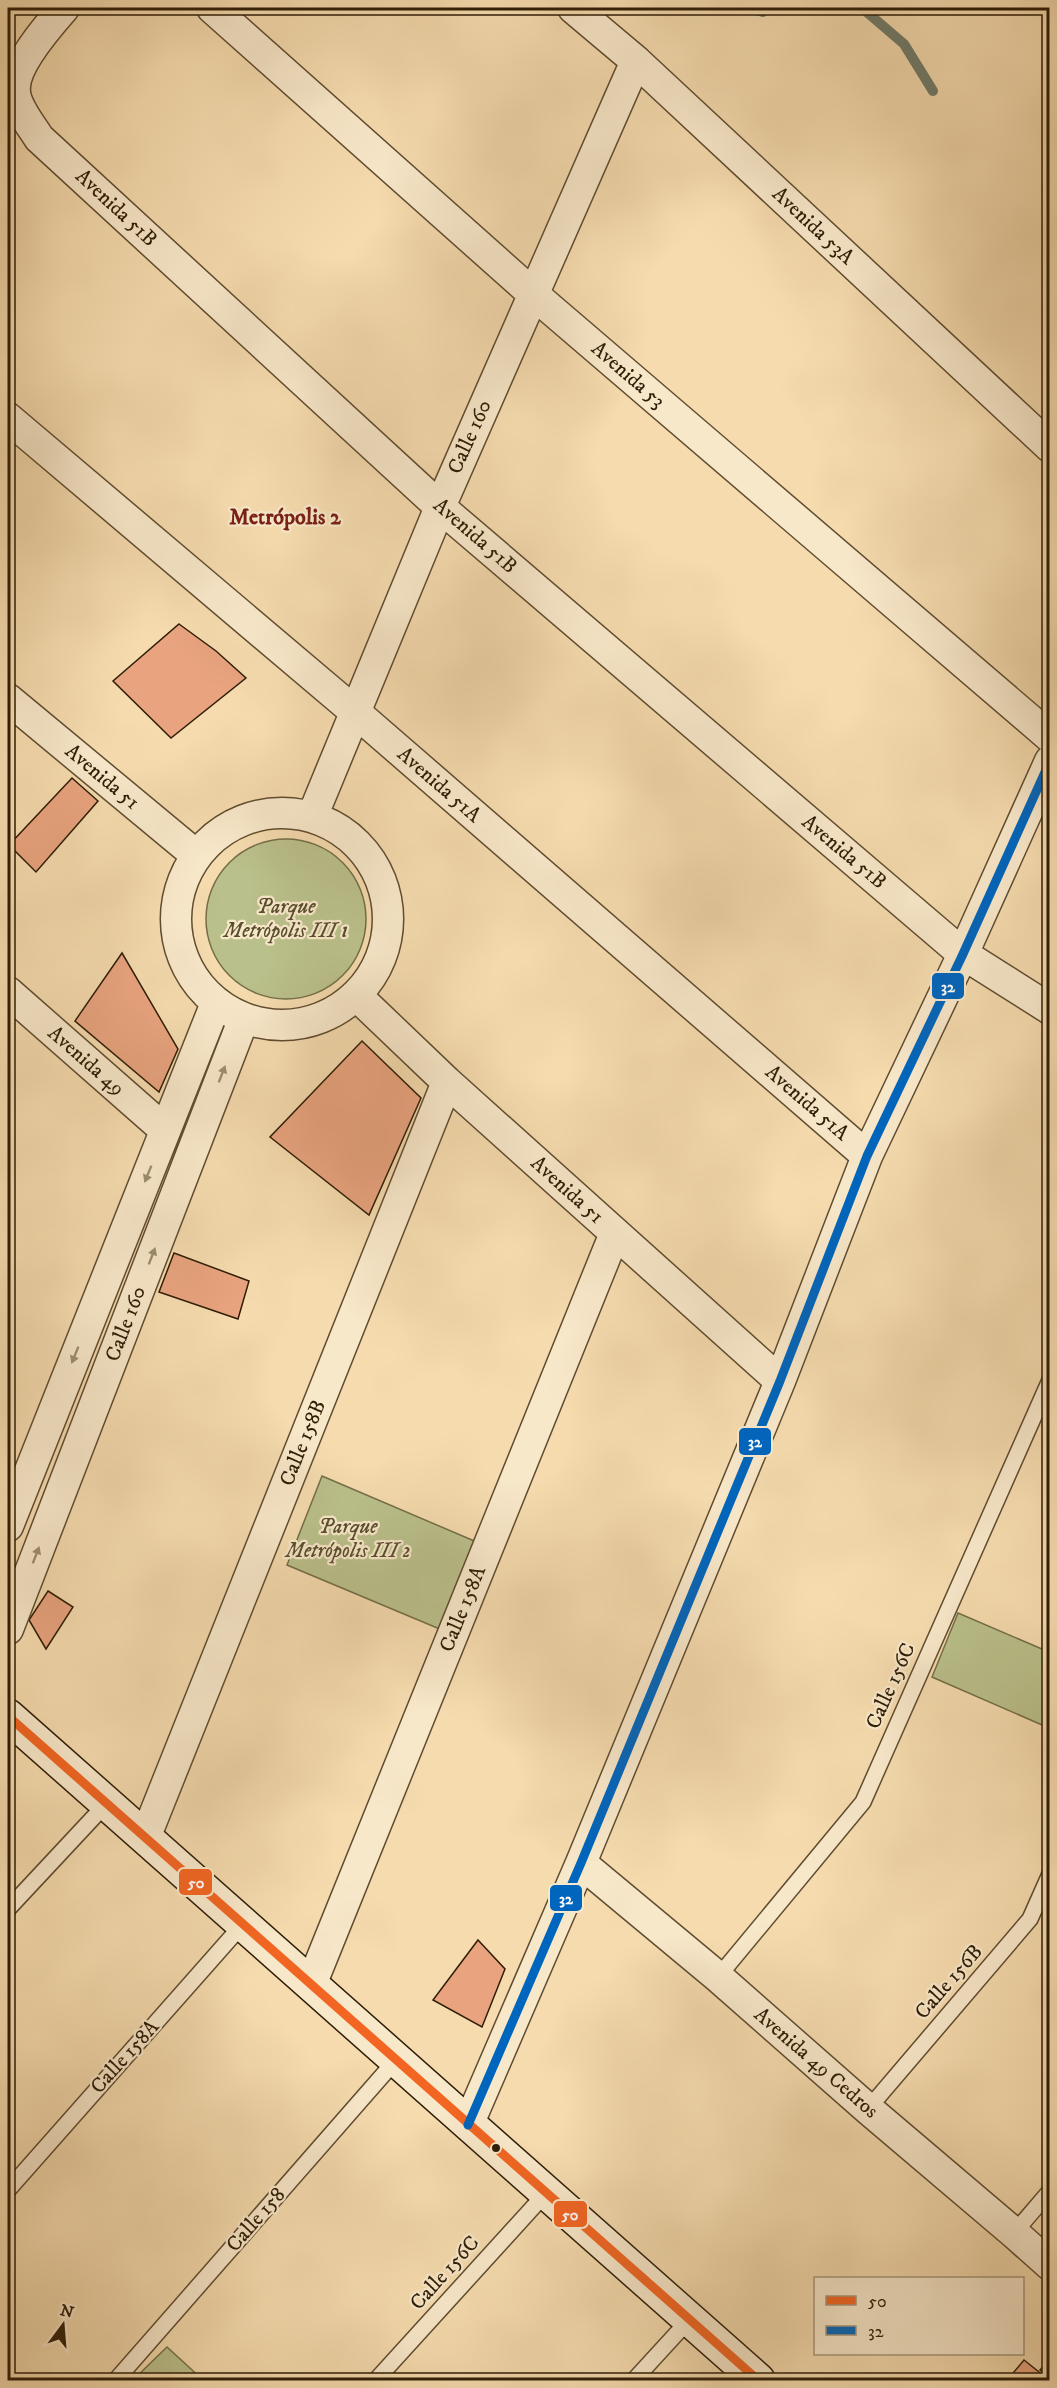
<svg xmlns="http://www.w3.org/2000/svg" width="1057" height="2388" font-family="'IM FELL DW Pica',serif">
<style>
.green{fill:#bac08b;stroke:#746e48;stroke-width:1.5}
.lines{fill:none;stroke-linecap:round;stroke-linejoin:round}
.stream{stroke:#717c6b;stroke-width:10}
.building{fill:#e9a47f;stroke:#2e1d06;stroke-width:1.5}
.lane-casing{stroke:#604c30;stroke-width:18}
.street-casing{stroke:#604c30;stroke-width:33}
.secondary-casing{stroke:#2e1d06;stroke-width:36}
.lane{stroke:#f8e8ca;stroke-width:15}
.street{stroke:#f8e8ca;stroke-width:30}
.secondary{stroke:#f8e8ca;stroke-width:33}
.bus-1-casing{stroke:#f8e8ca;stroke-width:14}
.bus-2-casing{stroke:#f8e8ca;stroke-width:14}
.bus-1{stroke:#f26522;stroke-width:9}
.bus-2{stroke:#0065bd;stroke-width:9}
.oneway{fill:#9d8d72}
.bus-dot{fill:#2e1d06;stroke:#f8e8ca;stroke-width:2}
.labels{text-anchor:middle;dominant-baseline:central;stroke-width:4.5;stroke-linejoin:round;paint-order:stroke}
.street-label{font-size:21px;fill:#2e1d06;stroke:#f8e8ca}
.park-label{font-size:21px;font-style:italic;fill:#584e2e;stroke:#f8e8ca}
.neighbourhood-label{font-size:22px;font-weight:bold;fill:#7a1f14;stroke:#f8e8ca}
.line-badge{stroke:#f8e8ca;stroke-width:2}
.badge-label{font-size:16px;text-anchor:middle;font-weight:bold;fill:#fff}
</style>
<rect width="100%" height="100%" fill="#f5dbae"/>
<filter id="stains"><feTurbulence type="fractalNoise" baseFrequency=".00333" numOctaves="4"/><feColorMatrix values="0 0 0 0 .2 0 0 0 0 .09 0 0 0 0 .02 0 0 0 .5 -.17"/></filter>
<radialGradient id="worn" r=".72"><stop offset=".6" stop-color="#630" stop-opacity="0"/><stop offset="1" stop-color="#630" stop-opacity=".3"/></radialGradient>
<path class="green" d="M206 919a80 80 0 1 1 160 0a80 80 0 1 1-160 0Z
M322 1476 479 1543 442 1630 287 1565Z
M958 1613 1049 1652V1728L932 1677Z
M167 2347 203 2380H133Z"/>
<g class="lines">
<path class="stream" d="M748 8 763 12 770 8
M862 8 904 44 933 91"/>
</g>
<path class="building" d="M179 624 216 651 246 678 171 738 113 681Z
M72 778 98 801 36 872 9 845Z
M122 953 178 1049 159 1092 75 1021Z
M362 1041 421 1098 369 1215 270 1137Z
M174 1253 249 1281 238 1319 159 1292Z
M48 1591 73 1607 46 1649 29 1620Z
M478 1940 505 1969 482 2027 433 2000Z
M1050 2359V2379L1040 2370Z
M1024 2360 1049 2380H1012L1009 2378Z"/>
<g class="lines">
<g class="lane-casing">
<path id="lane" d="M8 1909 106 1804
M718 1977 863 1802 1050 1380
M868 2109 1030 1919 1050 1874
M8 2190 243 1924
M1014 2233 1050 2191
M116 2380 396 2060
M376 2380 546 2193
M634 2380 689 2320"/>
</g>
<g class="street-casing">
<path id="street" d="M64 8C49 25 12 67 15 92 16 107 31 125 39 138L440 507 963 954 1050 1009
M212 8 532 293 1050 737
M573 8 636 61 1050 447
M8 418 354 711 867 1156
M8 699 196 855
M176 919a106 106 0 1 1 212 0a106 106 0 1 1-212 0Z
M312 817 440 507 636 61
M8 992 165 1130
M357 996 447 1082 780 1381
M8 1526 216 1003
M8 1629 244 1018
M145 1838 447 1082
M581 1863 718 1977 868 2109 1014 2233 1050 2265
M311 1985 615 1233
M468 2125 581 1863 780 1381 867 1156 963 954 1050 761"/>
</g>
<g class="secondary-casing">
<path id="secondary" d="M8 1716 758 2380"/>
</g>
<use href="#lane" class="lane"/>
<use href="#street" class="street"/>
<use href="#secondary" class="secondary"/>
<g class="bus-1-casing">
<path id="bus-1" d="M8 1716 758 2380"/>
</g>
<g class="bus-2-casing">
<path id="bus-2" d="M468 2125 581 1863 780 1381 867 1156 963 954 1050 761"/>
</g>
<use href="#bus-1" class="bus-1"/>
<use href="#bus-2" class="bus-2"/>
</g>
<defs><path id="oneway-solid" d="M-6-.8H1V-3.2L6.5 0L1 3.2V.8H-6Z" transform="scale(1.5)"/></defs>
<g class="oneway">
<use href="#oneway-solid" transform="translate(222 1074) rotate(-69)"/>
<use href="#oneway-solid" transform="translate(148 1174) rotate(112)"/>
<use href="#oneway-solid" transform="translate(152 1256) rotate(-69)"/>
<use href="#oneway-solid" transform="translate(75 1355) rotate(112)"/>
<use href="#oneway-solid" transform="translate(36 1555) rotate(-69)"/>
</g>
<circle class="bus-dot" cx="496" cy="2148" r="5"/>
<g class="labels">
<g class="street-label">
<text transform="translate(116 208) rotate(43)">Avenida 51B</text>
<text transform="translate(813 226) rotate(43)">Avenida 53A</text>
<text transform="translate(628 375) rotate(41)">Avenida 53</text>
<text transform="translate(470 437) rotate(-66)">Calle 160</text>
<text transform="translate(475 536) rotate(41)">Avenida 51B</text>
<text transform="translate(102 777) rotate(40)">Avenida 51</text>
<text transform="translate(439 785) rotate(41)">Avenida 51A</text>
<text transform="translate(844 852) rotate(40)">Avenida 51B</text>
<text transform="translate(86 1061) rotate(41)">Avenida 49</text>
<text transform="translate(807 1103) rotate(41)">Avenida 51A</text>
<text transform="translate(567 1190) rotate(42)">Avenida 51</text>
<text transform="translate(126 1324) rotate(-69)">Calle 160</text>
<text transform="translate(303 1443) rotate(-68)">Calle 158B</text>
<text transform="translate(463 1609) rotate(-68)">Calle 158A</text>
<text transform="translate(891 1686) rotate(-66)">Calle 156C</text>
<text transform="translate(949 1982) rotate(-49)">Calle 156B</text>
<text transform="translate(125 2057) rotate(-48)">Calle 158A</text>
<text transform="translate(816 2063) rotate(41)">Avenida 49 Cedros</text>
<text transform="translate(256 2220) rotate(-49)">Calle 158</text>
<text transform="translate(445 2273) rotate(-48)">Calle 156C</text>
</g>
<g class="park-label">
<text x="286" y="907">Parque<tspan x="286" dy="24">Metrópolis III 1</tspan></text>
<text x="348" y="1527">Parque<tspan x="348" dy="24">Metrópolis III 2</tspan></text>
</g>
<g class="neighbourhood-label">
<text x="285" y="517">Metrópolis 2</text>
</g>
</g>
<g class="line-badge">
<rect x="931" y="972" width="34" height="28" rx="6" fill="#0065bd"/>
<rect x="738" y="1427" width="34" height="29" rx="6" fill="#0065bd"/>
<rect x="178" y="1868" width="35" height="28" rx="6" fill="#f26522"/>
<rect x="549" y="1884" width="34" height="28" rx="6" fill="#0065bd"/>
<rect x="553" y="2200" width="35" height="28" rx="6" fill="#f26522"/>
</g>
<g class="badge-label">
<text x="948" y="992">32</text>
<text x="755" y="1447">32</text>
<text x="196" y="1888">50</text>
<text x="566" y="1904">32</text>
<text x="570" y="2220">50</text>
</g>
<rect width="1057" height="2388" fill="none" stroke="#f5dbae" stroke-width="30"/>
<rect x="9" y="9" width="1039" height="2370" fill="none" stroke="#2e1d06" stroke-width="3"/>
<rect x="15" y="15" width="1027" height="2358" fill="none" stroke="#2e1d06" stroke-width="1.5"/>
<rect x="814" y="2277" width="210" height="78" fill="#f8e8ca" stroke="#a7977c" stroke-width="1.5"/>
<rect x="826" y="2296" width="30" height="9" fill="#f26522" stroke="#a7977c" stroke-width="1.5"/>
<text x="868" y="2307" font-size="18" fill="#2e1d06">50</text>
<rect x="826" y="2326" width="30" height="9" fill="#0065bd" stroke="#a7977c" stroke-width="1.5"/>
<text x="868" y="2337" font-size="18" fill="#2e1d06">32</text>
<g transform="translate(63 2325) rotate(16)" stroke="#f8e8ca" stroke-width="4.5" paint-order="stroke">
<path d="M0-4.5L10 22L0 15L-10 22Z" fill="#2e1d06"/>
<text y="-9" font-size="16" font-weight="bold" text-anchor="middle" fill="#2e1d06">N</text>
</g>
<rect width="100%" height="100%" filter="url(#stains)"/>
<rect width="100%" height="100%" fill="url(#worn)"/>
</svg>
